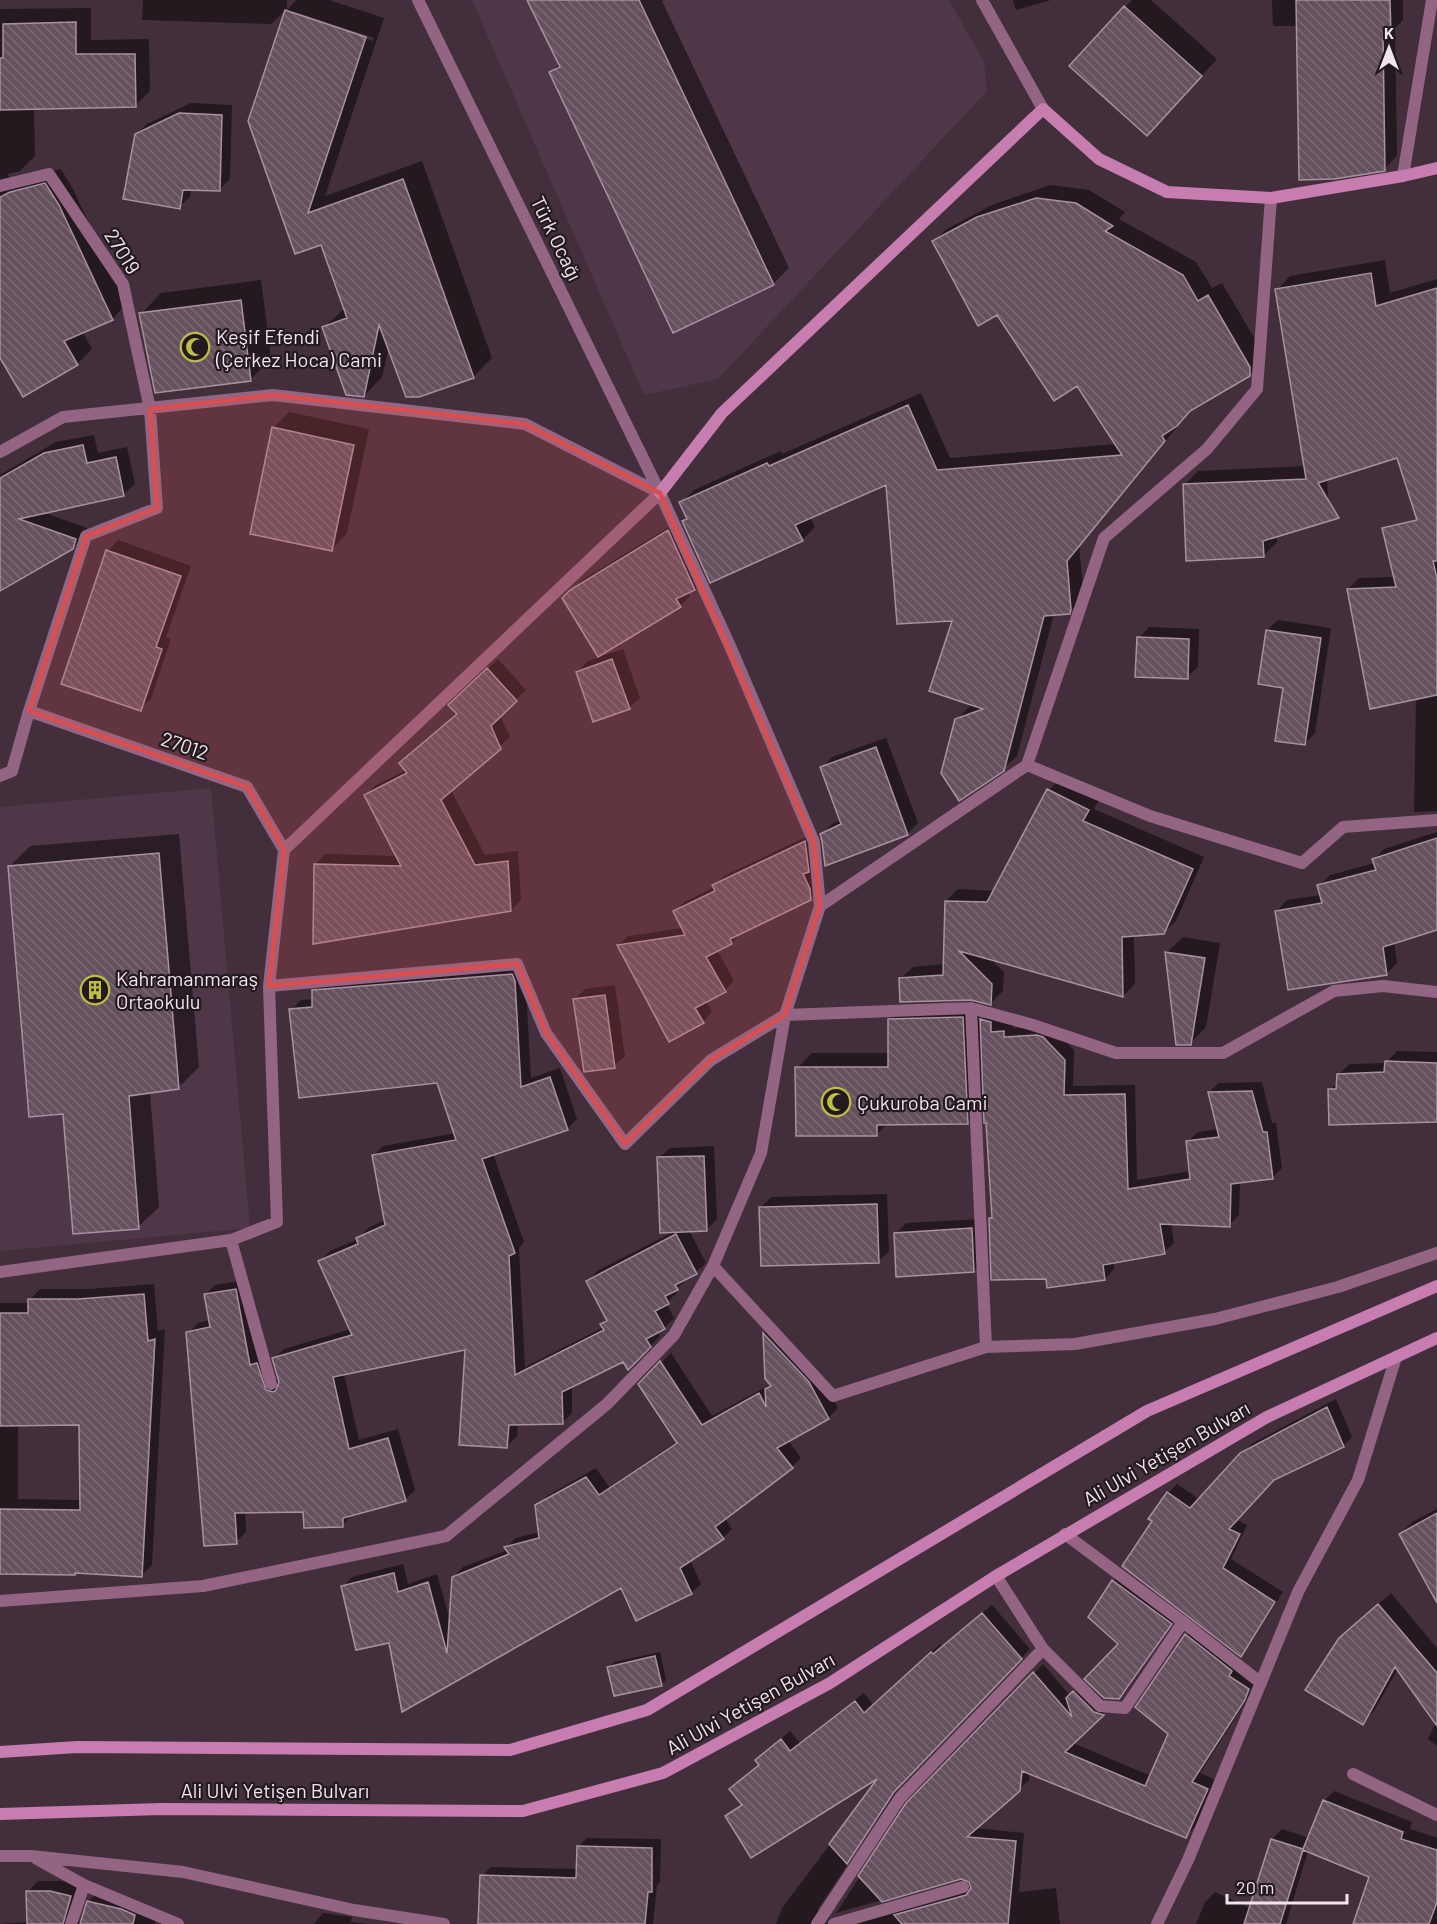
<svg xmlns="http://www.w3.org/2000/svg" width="1437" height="1924" font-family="Barlow,sans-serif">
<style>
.built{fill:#4f3747}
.shadow{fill:#0007;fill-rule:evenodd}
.building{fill:url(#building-back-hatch);stroke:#a991a0;stroke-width:1.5}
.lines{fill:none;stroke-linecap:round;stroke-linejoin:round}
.lane{stroke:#936583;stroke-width:12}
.street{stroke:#936583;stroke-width:12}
.secondary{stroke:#c77daf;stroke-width:12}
.marked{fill:#db4e4f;fill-opacity:0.2;stroke:#db4e4f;stroke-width:4.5;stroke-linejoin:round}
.labels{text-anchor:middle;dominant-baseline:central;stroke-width:4.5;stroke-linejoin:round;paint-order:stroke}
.street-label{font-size:20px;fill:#f1e4ec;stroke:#231a20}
.poi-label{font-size:20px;fill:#f1e4ec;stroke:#231a20;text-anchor:start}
</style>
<defs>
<pattern id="building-back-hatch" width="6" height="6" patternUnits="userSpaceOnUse" patternTransform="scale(1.5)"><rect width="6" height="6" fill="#65505e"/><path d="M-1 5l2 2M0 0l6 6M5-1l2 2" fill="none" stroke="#7c6975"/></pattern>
</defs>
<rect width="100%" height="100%" fill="#422f3b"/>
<path class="built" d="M472 0H949L984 62 987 91 718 379 644 395Z
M211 788 250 1228 0 1251V807Z"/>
<path class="shadow" d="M143 0H287V10L296 0H329L384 18 325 196 422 161 492 358 473 377 389 346 382 377 364 396 324 327 345 308 322 244 249 121 286 10 271 24 142 20ZM295 12 374 38 373 41 295 15Z
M529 0H665L662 1 789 268 773 284 551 72 560 63Z
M1013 0H1051L1016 10Z
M1132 0H1151L1217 59 1163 118 1071 66Z
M1272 0H1403V20L1395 28 1397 156 1384 169 1298 26H1273Z
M91 8V40L149 39 150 91 135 106 34 108 35 156 20 171 8 174 9 177 17 179 61 169 73 189 127 304 112 319 82 331 92 349 77 364 0 355V9Z
M191 103 232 105 230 179 219 190 191 189 190 197 179 207 136 134 147 124Z
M1050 185 1089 190 1125 212 1119 219 1196 262 1212 288 1222 283 1263 353 1262 362 1249 375 1193 407 1176 425 1177 427 1079 546 1084 595 1082 599 1069 613 1054 614 1017 756 1003 769 956 720 970 706 975 704 954 619 887 483 810 517 815 527 802 540 684 522 688 518 681 503 694 490 781 451 782 454 921 393 950 458 1117 444 1077 384 997 313 933 242 947 229 992 205Z
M1385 260 1390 293 1437 279V487L1398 456 1327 479 1329 510 1277 536V542L1263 556 1185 484 1198 471 1306 466 1277 290 1290 276Z
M261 280 271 359 251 379 141 314 161 293Z
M289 412 369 429 347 533 332 549 273 428Z
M94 435 98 453 127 447 135 484 123 495 42 512 87 528 84 536 72 548 0 589V475L56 442Z
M679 521 705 578 695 589 688 592 690 596 680 606 563 598 582 580Z
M1437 533V811L1414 812 1416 698 1348 589 1359 578 1395 577Z
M118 540 191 566 166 637 171 639 151 699 140 709 108 551Z
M1278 620 1331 628 1315 733 1304 744 1267 630Z
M1149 627 1199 629 1198 667 1187 677 1139 638Z
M623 649 640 698 629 708 577 672 588 661Z
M498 659 526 690 500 715 510 737 451 790 485 855 518 851 521 900 511 910 315 865 325 854 397 856 366 795 376 785 406 770 458 713 451 705Z
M886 738 918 823 907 834 821 835 832 824 841 820 822 768 832 757Z
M1061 778 1100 798 1094 809 1204 857 1176 921 1163 933 1134 935 1135 984 1123 996 990 958 1004 972 1003 991 991 1003 900 979 913 967 944 964 946 901 958 889 995 891 1049 790Z
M1437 832V928L1394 942 1397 963 1386 974 1277 911 1287 900 1321 895 1319 886 1330 875 1375 863 1374 859 1384 849Z
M814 833 820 889 810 899 741 933 732 942 717 950 734 981 725 990 706 1001 712 1012 703 1022 619 945 628 936 683 928 675 912 684 902 715 887 714 886 724 876Z
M179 834 199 1067 178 1088 150 1092 159 1207 138 1227 64 1113 9 867 30 846Z
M1183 937 1220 943 1206 1027 1190 1043H1177L1167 952Z
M522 965 525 971 531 1078 560 1068 577 1119 567 1129 493 1154 524 1242 519 1248 525 1367 604 1327 602 1324 607 1319 588 1281 597 1271 675 1231 659 1158 670 1148 714 1146 717 1219 706 1230H689L706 1263 676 1289 678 1292 666 1303 674 1318 664 1328 657 1331 660 1336 629 1368 623 1360 572 1385V1413L562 1423H518L517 1436 507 1446 467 1348 344 1374 359 1440 398 1429 415 1490 405 1500 352 1514 342 1526 305 1511 245 1512 246 1532 236 1542 188 1333 198 1323 210 1320 205 1295 215 1285 246 1280 275 1381 280 1382 274 1359 284 1349 351 1329 320 1261 330 1251 358 1239 368 1228 385 1220 373 1156 383 1146 456 1133 438 1082 291 1010 301 1000 314 999V991L324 981Z
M615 985 625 1056 614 1066 575 999 585 989Z
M978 1002 979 1022 991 1010 1000 1013V1023L1013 1022V1028L1047 1026 1052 1028 1074 1050 1073 1086 1135 1085 1137 1180 1191 1171 1188 1141 1198 1132 1219 1129 1209 1092 1219 1083 1262 1082 1272 1123H1276L1282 1168 1272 1178 1240 1182 1239 1215 1229 1225 1171 1223 1174 1243 1164 1252 1113 1261 1114 1269 1105 1279 1047 1278 990 1219 993 1216 985 1104 967 1122 887 1124 876 1135 797 1068 812 1053H890V1020L905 1005Z
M1397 1051 1437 1052V1194V1121L1330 1090 1338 1081 1339 1074 1350 1064 1386 1063Z
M887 1194 889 1251 878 1262 760 1208 771 1197Z
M982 1219 984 1260 974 1271 896 1234 906 1223Z
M154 1284 158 1331 165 1329 152 1565 142 1575 76 1572H0V1303H30V1299L40 1289H89ZM80 1423 82 1500 18 1499V1424Z
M774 1325 818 1372 838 1408 828 1418 788 1440 801 1458 792 1467 725 1518 732 1529 723 1538 690 1560 701 1584 691 1593 621 1586 403 1709 391 1641 343 1586 352 1577 403 1564 408 1584 437 1574 450 1620 453 1577 463 1567 508 1550 506 1547 516 1538 540 1532 537 1506 547 1496 596 1468 609 1487 677 1441 640 1384 671 1353 712 1416 771 1384 767 1378 765 1333Z
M1336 1399 1352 1437 1343 1446 1274 1478 1237 1520 1247 1525 1231 1559 1283 1592 1249 1646 1241 1655 1154 1520 1168 1493 1177 1484 1199 1499 1251 1444Z
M1437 1509V1577L1400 1534 1412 1522Z
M1121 1573 1178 1616 1127 1690 1119 1698 1120 1644 1090 1617 1114 1581Z
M1391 1593 1437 1648V1746L1428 1739 1436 1722 1398 1669 1374 1711 1362 1723 1353 1626Z
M992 1605 1030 1649 902 1783 818 1909V1918L822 1923 846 1924 972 1887 970 1880 961 1878 836 1913 908 1804 1043 1664 1070 1696 1083 1683 1103 1703 1111 1705 1073 1743 1151 1776 1170 1733 1186 1635 1195 1626 1258 1679 1254 1689 1200 1773 1216 1780 1195 1827 1186 1836 1029 1772V1780L975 1828 1024 1833 1019 1892 1056 1888 1060 1924H776L782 1908 883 1774 726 1816 742 1803 761 1764 757 1760 790 1731 800 1743 864 1693 874 1706 940 1644 942 1646Z
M660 1652 666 1680 661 1684 609 1667 614 1662Z
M1334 1791 1412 1822 1410 1829 1437 1838V1924H1354L1371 1876 1308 1851 1286 1924H1196L1205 1902 1215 1892 1250 1908 1272 1839 1282 1829 1309 1838 1324 1801Z
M587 1838 661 1839 660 1882 657 1885 653 1924H480L482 1876 491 1867 578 1869V1847Z
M38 1881H61L81 1886 75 1918 80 1922H82L89 1901 99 1891 159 1910 155 1924H0L28 1922V1892Z
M323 1913 352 1917 351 1922 367 1924H314Z"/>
<path class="building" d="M527 0H639L774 285 673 333 549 72 560 67Z
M1296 0H1390L1391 35H1383L1385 171 1334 179 1299 180Z
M1124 6 1202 76 1147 136 1069 66Z
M285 10 366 37 308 213 403 179 474 378 419 397H406L379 325 364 397 346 395 322 327 347 318 321 245 295 254 248 121Z
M76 22V54H135L136 107 0 110V58H3V24Z
M179 113 222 115 220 191 183 190 180 209 123 199 135 134Z
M45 183 59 205 113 320 64 341 78 365 23 397 0 358V197L10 192Z
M1036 198 1076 203 1113 226 1105 231 1183 275 1198 301 1208 295 1250 367V376L1190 411 1177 426 1162 436 1165 441 1067 561 1071 609 1070 614 1044 616 1004 771 959 801 941 773 955 719 983 709 929 691 952 621 897 624 886 485 795 525 803 541 710 583 682 521 687 519 679 502 767 463 769 466 908 405 937 470 1122 455 1077 386 1054 401 997 315 978 326 932 241 977 217Z
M1371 273 1376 306 1437 288V561H1433L1437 579V695L1370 709 1347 589 1396 587 1382 528 1417 520 1397 458 1318 483 1339 518 1263 541 1264 557 1186 561 1183 484 1306 479 1275 289Z
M241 300 251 381 155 393 139 313Z
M272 427 354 445 332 551 250 534Z
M83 445 87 463 116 457 124 496 19 519 76 539 73 549 0 591V478L44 453Z
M668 530 695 590 676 599 681 607 598 657 562 598 570 590Z
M106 550 181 576 156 647 162 649 141 711 61 684Z
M1266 630 1321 638 1305 745 1275 741 1283 688 1258 684Z
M1137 637 1189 639 1188 679 1135 677Z
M612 659 630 709 593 722 576 672Z
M487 668 517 701 491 726 501 749 441 800 475 865 508 861 511 911 313 944 314 864 401 866 364 795 407 773 399 763 457 714 448 705Z
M876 747 908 835 825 866 822 841 820 834 841 824 820 767Z
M1047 789 1089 810 1083 821 1193 869 1164 934 1122 937 1123 997 959 951 992 984 991 1005 971 1000 900 1002 899 978 943 975 945 901 987 902Z
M1437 838V930L1383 947 1387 975 1288 990 1275 911 1322 903 1317 885 1376 870 1372 859Z
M805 841 809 872 803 874 810 889 811 900 730 939 732 944 706 957 726 992 695 1008 704 1023 669 1042 617 945 685 935 673 911 715 891 712 885Z
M159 853 179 1089 129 1096 139 1229 73 1234 63 1114 29 1117 8 866Z
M1165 952 1205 958 1191 1045H1176Z
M512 974 515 981 521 1087 550 1077 568 1130 482 1159 515 1253 509 1256 515 1375 604 1330 600 1324 607 1321 586 1281 676 1234 697 1274 675 1285 678 1290 665 1296 669 1304 655 1311 665 1329 646 1339 651 1347 628 1370 623 1362 562 1392 563 1424 509 1425 507 1448 459 1445 465 1350 333 1377 349 1449 388 1438 406 1501 343 1518V1527L304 1528 303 1512 235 1513 237 1544 204 1546 186 1332 210 1327 204 1294 236 1289 250 1365 257 1363 266 1390 273 1392 276 1390 279 1382 272 1358 352 1335 318 1261 358 1244 356 1238 385 1225 372 1155 456 1140 437 1083 299 1098 289 1009 312 1007V990Z
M605 995 615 1068 584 1072 573 999Z
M963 1017 968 1124 877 1125V1136H796L795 1067H888V1019Z
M980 1019 991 1022V1032L1004 1031V1037L1037 1035 1043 1037 1065 1060 1064 1095 1125 1094 1128 1189 1190 1179 1186 1141 1219 1137 1208 1092 1252 1091 1263 1132H1267L1273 1179 1231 1184 1230 1227 1160 1224 1165 1254 1103 1265 1105 1280 1047 1288 1046 1279 991 1280 989 1218H992L986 1123H984Z
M1385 1061 1437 1063V1122L1329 1125 1328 1089H1336L1337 1074 1384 1072Z
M704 1156 707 1231 660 1233 657 1157Z
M877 1204 879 1263 761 1266 759 1207Z
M972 1228 974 1272 896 1277 894 1233Z
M144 1294 148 1341 155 1339 142 1577 75 1573V1575L0 1574V1509L80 1510 79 1425 0 1426V1313H28V1299H78Z
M763 1333 809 1382 829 1419 777 1448 793 1468 715 1527 724 1539 680 1568 692 1594 636 1621 621 1588 402 1712 389 1643 356 1650 341 1586 394 1573 398 1592 428 1582 447 1653 452 1577 509 1554 504 1547 539 1538 535 1505 586 1477 599 1495 677 1443 638 1384 660 1361 702 1425 759 1393 766 1407 765 1389 771 1386 765 1379Z
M1327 1407 1344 1447 1274 1480 1229 1529 1240 1534 1223 1568 1275 1602 1241 1657 1122 1566 1152 1521 1148 1519 1167 1492 1190 1508 1240 1453Z
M1437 1513V1603L1399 1534Z
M1112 1580 1172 1624 1119 1699 1104 1698 1084 1679 1118 1644 1088 1617Z
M1378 1604 1437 1673V1726L1395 1667 1363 1725 1305 1690 1339 1638Z
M982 1613 1022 1659 894 1792 847 1864 829 1844 877 1779 751 1858 725 1816 742 1805 729 1789 759 1765 755 1760 781 1739 790 1751 855 1701 864 1713 931 1652 933 1654Z
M1185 1634 1232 1671 1229 1676 1249 1689 1245 1700 1192 1782 1208 1789 1186 1838 1022 1771 1020 1791 967 1837 1016 1841 1008 1924H902L894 1915 966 1895 971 1888 969 1882 961 1879 882 1902 858 1876 906 1803 1033 1672 1072 1717 1066 1698 1073 1691 1094 1712 1104 1715 1065 1752 1145 1786 1168 1734 1135 1707Z
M655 1656 662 1686 614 1696 607 1667Z
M1323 1800 1403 1832 1401 1839 1437 1850V1902L1429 1924H1353L1369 1877 1303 1850 1280 1924H1244L1271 1839 1303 1849Z
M577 1846 652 1848V1892H648L645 1924H478L480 1875 576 1878Z
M26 1891H50L71 1896 63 1924H27Z
M87 1901 121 1909 135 1915 133 1924H80Z"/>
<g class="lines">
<path class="lane" d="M71 1924 84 1885"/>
<path class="street" d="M982 0 1043 109
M1403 176 1432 0
M0 186 49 174 123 284 150 409 157 508 86 536 29 711 247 787 284 850 269 986 277 1222 231 1240 0 1272
M0 452 63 417 273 395 525 424 660 493
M1027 765 1150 816 1302 863 1343 827 1437 820
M0 776 12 771 29 711
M284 850 660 493
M820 906 1027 765 1104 538 1207 449 1257 389 1271 198
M269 986 517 964 546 1033 625 1144 711 1060 785 1015 971 1008 1033 1025 1116 1053H1223L1334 991 1383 986 1437 992
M971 1008 986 1347
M231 1240 271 1384
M713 1266 833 1396 986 1347 1075 1344 1215 1319 1338 1287 1437 1253
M1065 1534 1183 1622 1261 1683
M996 1576 1043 1649 1100 1706 1125 1708 1183 1622
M0 1601 203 1586 446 1536 607 1404 674 1335 713 1266 761 1153 785 1015 820 906 814 842 730 646 660 493 418 0
M1353 1774 1437 1815
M0 1856H31L183 1872 354 1910 444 1924
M37 1859 84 1885 178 1924
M817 1924 900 1798 1043 1649
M834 1924 963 1887
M1157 1924 1188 1860 1298 1592 1358 1480 1396 1357"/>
<path class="secondary" d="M660 493 722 413 1043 109 1099 159 1167 192 1271 198 1403 176 1437 168
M0 1752 77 1747 510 1750 647 1710 1147 1411 1437 1286
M0 1814 161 1809 523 1811 663 1773 830 1683 996 1576 1267 1417 1437 1338"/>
</g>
<path class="marked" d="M273 395 525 424 660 493 814 842 820 906 785 1015 711 1060 625 1144 546 1033 517 964 269 986 284 850 247 787 29 711 86 536 157 508 150 409Z"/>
<defs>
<g id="mosque-ring" transform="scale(1.5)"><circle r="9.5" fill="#231a20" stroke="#bdbf43" stroke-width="1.5"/><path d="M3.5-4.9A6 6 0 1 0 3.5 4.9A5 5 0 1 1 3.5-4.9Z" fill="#bdbf43"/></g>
<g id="building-ring" transform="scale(1.5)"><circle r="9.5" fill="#231a20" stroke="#bdbf43" stroke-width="1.5"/><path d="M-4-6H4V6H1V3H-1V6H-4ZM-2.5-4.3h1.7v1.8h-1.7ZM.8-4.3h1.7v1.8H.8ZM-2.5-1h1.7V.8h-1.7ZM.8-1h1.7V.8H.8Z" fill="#bdbf43"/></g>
</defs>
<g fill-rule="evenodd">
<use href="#mosque-ring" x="195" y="347"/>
<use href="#building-ring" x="95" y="990"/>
<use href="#mosque-ring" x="836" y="1102"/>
</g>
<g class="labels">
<g class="street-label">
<text transform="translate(557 238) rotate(64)">Türk Ocağı</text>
<text transform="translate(123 251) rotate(58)">27019</text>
<text transform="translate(185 745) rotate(19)">27012</text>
<text transform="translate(1166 1453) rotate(-30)">Ali Ulvi Yetişen Bulvarı</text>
<text transform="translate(750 1703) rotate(-29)">Ali Ulvi Yetişen Bulvarı</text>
<text x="275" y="1790">Ali Ulvi Yetişen Bulvarı</text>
</g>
<g class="poi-label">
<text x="216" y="336">Keşif Efendi<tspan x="216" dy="23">(Çerkez Hoca) Cami</tspan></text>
<text x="116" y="978">Kahramanmaraş<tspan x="116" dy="23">Ortaokulu</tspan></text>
<text x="857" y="1102">Çukuroba Cami</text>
</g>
</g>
<g transform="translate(1389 48)" stroke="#231a20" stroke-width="4.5" paint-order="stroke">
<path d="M0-4.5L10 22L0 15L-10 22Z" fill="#f1e4ec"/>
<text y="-9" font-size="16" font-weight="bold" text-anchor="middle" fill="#f1e4ec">K</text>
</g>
<path d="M1227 1894v9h120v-9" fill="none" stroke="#f1e4ec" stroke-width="3"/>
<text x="1236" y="1894" font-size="18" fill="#f1e4ec" stroke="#231a20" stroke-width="4.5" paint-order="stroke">20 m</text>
</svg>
